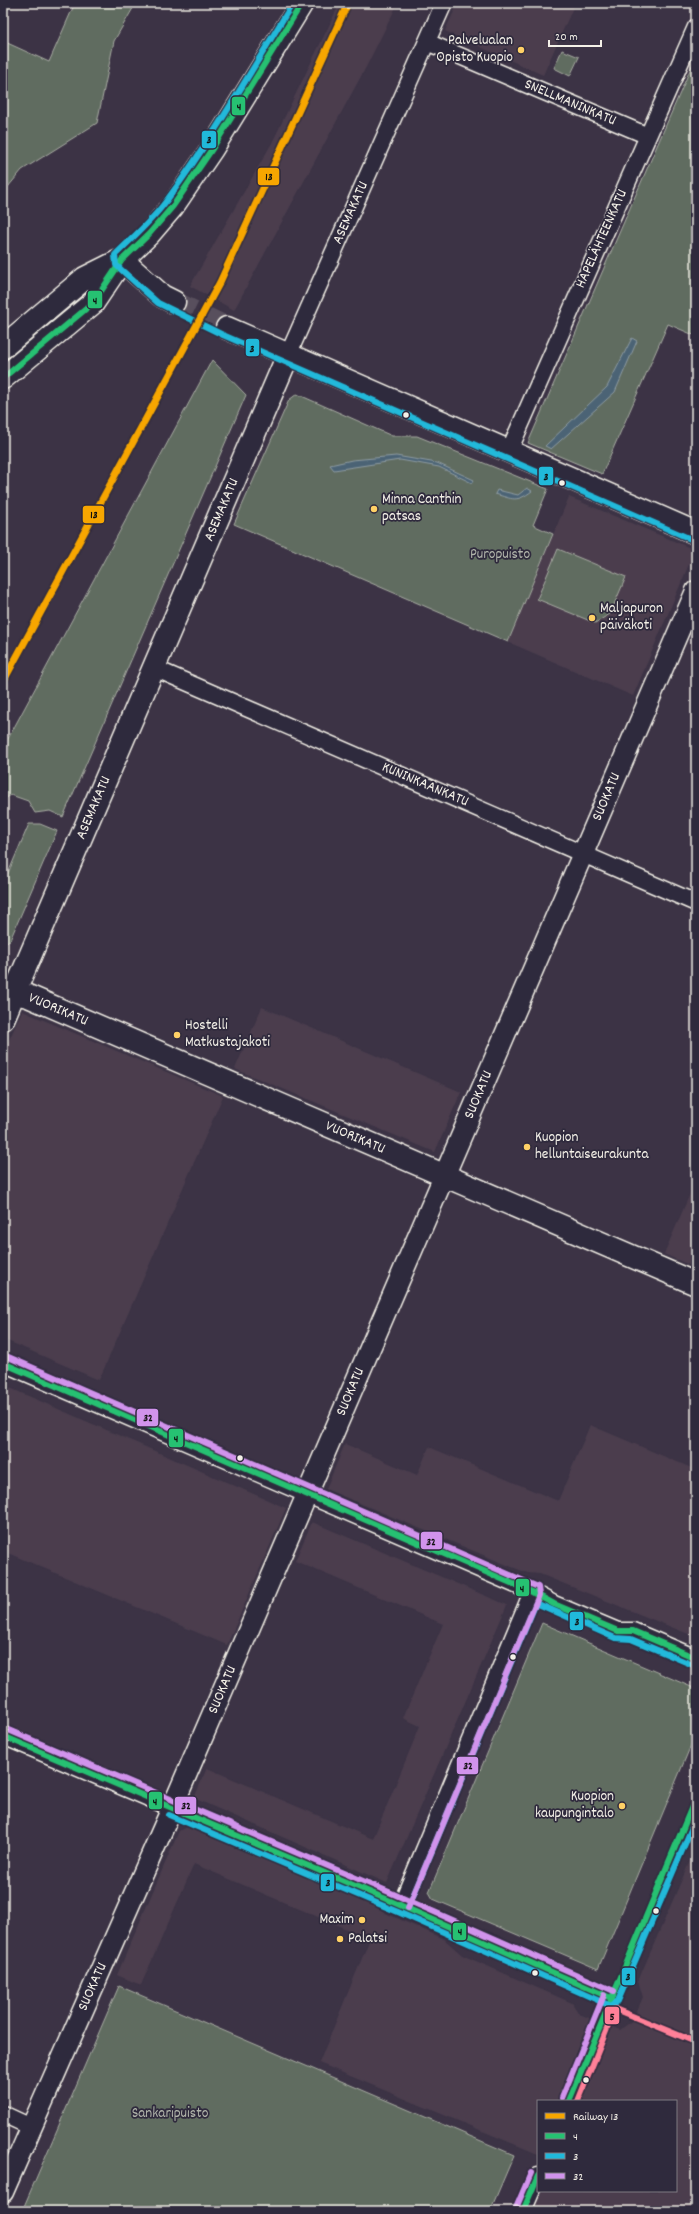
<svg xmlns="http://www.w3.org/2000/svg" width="699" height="2214" font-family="Dekko,sans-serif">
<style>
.built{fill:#4b3e4e}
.green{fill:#606c61;stroke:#aaaea4}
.water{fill:#4b6475;stroke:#8f9ca3}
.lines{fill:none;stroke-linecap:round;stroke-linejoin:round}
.secondary-tunnel{stroke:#58505d;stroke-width:22;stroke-dasharray:22 11;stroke-linecap:butt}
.minor-casing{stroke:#f4f1e8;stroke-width:19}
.tertiary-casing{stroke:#f4f1e8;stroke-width:23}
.secondary-casing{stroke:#f4f1e8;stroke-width:25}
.minor{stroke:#2f2a3d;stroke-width:16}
.tertiary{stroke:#2f2a3d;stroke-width:20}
.secondary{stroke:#2f2a3d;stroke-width:22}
.bus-1-casing{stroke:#2f2a3d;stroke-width:9}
.bus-2-casing{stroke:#2f2a3d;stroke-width:9}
.bus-3-casing{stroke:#2f2a3d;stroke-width:9}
.bus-4-casing{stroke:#2f2a3d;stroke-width:9}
.bus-1{stroke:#26c172;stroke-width:6}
.bus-2{stroke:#20b9da;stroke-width:6}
.bus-3{stroke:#d193ec;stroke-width:6}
.bus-4{stroke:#ff8098;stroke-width:6}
.rail-1-casing{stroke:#2f2a3d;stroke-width:10}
.rail-1{stroke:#f7a600;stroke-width:7}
.poi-dot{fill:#ffd166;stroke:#2f2a3d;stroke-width:1.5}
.bus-dot{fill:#f4f1e8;stroke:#2f2a3d;stroke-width:1.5}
.labels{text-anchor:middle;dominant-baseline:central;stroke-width:3.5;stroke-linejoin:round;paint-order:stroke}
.poi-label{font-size:15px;fill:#f4f1e8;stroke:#2f2a3d;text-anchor:start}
.street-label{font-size:15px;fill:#f4f1e8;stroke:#2f2a3d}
.park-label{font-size:15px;fill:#b1b5ab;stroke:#2f2a3d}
.line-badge{stroke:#2f2a3d;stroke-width:1.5}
.pale-badge-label{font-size:11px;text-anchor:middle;font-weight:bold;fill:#111}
</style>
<rect width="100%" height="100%" fill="#3c3345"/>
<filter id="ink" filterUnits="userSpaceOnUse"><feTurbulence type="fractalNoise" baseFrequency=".025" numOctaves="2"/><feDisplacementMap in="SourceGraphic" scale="8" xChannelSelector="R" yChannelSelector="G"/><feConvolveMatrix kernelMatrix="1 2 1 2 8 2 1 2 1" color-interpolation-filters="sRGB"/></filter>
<g filter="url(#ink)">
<path class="built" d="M340 3H398L366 67 234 310 190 286 272 143Z
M458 3H575L543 75 445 31Z
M569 497 695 550 633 696 508 642Z
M262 1007 461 1092 435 1152 235 1069Z
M22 1011 223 1096 99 1380 3 1339V1054Z
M696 1180V1268L664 1254Z
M3 1385 286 1508 227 1645 3 1551Z
M590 1425 696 1470V1637L540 1574 528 1573 512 1567 326 1489 345 1444 417 1475 429 1447 558 1501Z
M312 1522 507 1605 387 1883 196 1799 195 1796 207 1768 373 1839 420 1726 403 1718 443 1624 295 1561Z
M186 1827 372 1904 385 1913 444 1939 462 1955 572 2003 579 2014 620 2030 633 2020 643 1997 638 1981 696 1847V2211H523L538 2191H676V2101H538V2154L319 2063 370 1939 194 1864 141 1985 117 1975 179 1831Z"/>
<path class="green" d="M75 3H136L114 41 97 123 22 170 3 193V41L49 62Z
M562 50 579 57 570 76 554 68Z
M696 56V336L668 324 602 474 528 443Z
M212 360 246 395 63 817 50 811 35 813 28 801 11 795 3 800V748Z
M297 394 392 436H417L548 489 533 525 553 534 508 642 234 524 289 400Z
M558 549 626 577 610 614 595 623 537 599Z
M29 824H40L57 831 10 940 3 944V885Z
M542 1623 696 1689V1733L598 1969 433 1899 429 1892Z
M119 1986 514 2155 490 2211H22Z"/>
<path class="water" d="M632 338 637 341 615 392 551 449 545 446 607 387Z
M396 456 437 463 474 480 472 483 439 467 400 460 334 470 330 465 352 460Z
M527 488 532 491C516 503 513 499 495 494L497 490 518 495Z"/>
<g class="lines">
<path class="secondary-tunnel" d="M174 302 227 328"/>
<g class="minor-casing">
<path id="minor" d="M427 42 648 136
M288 355 444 3
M509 451 696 27
M154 668 696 903
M3 1363 532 1592 554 1604 618 1631H633L696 1658
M3 1736 386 1899 611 1998 569 2101
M401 1905 532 1592
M3 2114 31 2127
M523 2211 538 2176"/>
</g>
<g class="tertiary-casing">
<path id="tertiary" d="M3 2192 172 1808 696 591"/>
</g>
<g class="secondary-casing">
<path id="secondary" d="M122 260 162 296 174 302
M227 328 696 533
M3 347 85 278 121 260
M3 378 93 303 122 260 149 234 173 206 212 149 302 3
M14 993 28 996 696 1284
M3 1019 288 355"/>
</g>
<use href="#minor" class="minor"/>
<use href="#tertiary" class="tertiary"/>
<use href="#secondary" class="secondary"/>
<g class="bus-1-casing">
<path id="bus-1" d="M3 378 93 303 122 260 149 234 173 206 212 149 302 3
M3 1363 532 1592 554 1604 618 1631H633L696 1658
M3 1736 386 1899 611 1998
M569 2101 696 1797
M523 2211 538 2176"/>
</g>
<g class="bus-2-casing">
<path id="bus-2" d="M293 3C252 69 213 138 167 200 152 221 133 237 115 255L116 265 158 303 223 335 693 540
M169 1815 398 1912 611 2006 618 2001 696 1818
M408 1908 536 1603 615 1638 631 1639 693 1665"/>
</g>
<g class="bus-3-casing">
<path id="bus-3" d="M6 1356 538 1587 539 1595 408 1908
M6 1729 389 1892 614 1991
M562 2098 604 1995
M516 2208 531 2173"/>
</g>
<g class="bus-4-casing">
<path id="bus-4" d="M578 2101 615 2009 693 2041"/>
</g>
<use href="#bus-1" class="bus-1"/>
<use href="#bus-2" class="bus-2"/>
<use href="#bus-3" class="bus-3"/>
<use href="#bus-4" class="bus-4"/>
<g class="rail-1-casing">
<path id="rail-1" d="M3 682 220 282 348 3"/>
</g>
<use href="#rail-1" class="rail-1"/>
</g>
</g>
<g class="poi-dot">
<circle cx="521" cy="50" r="4"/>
<circle cx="374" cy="509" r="4"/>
<circle cx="592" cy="618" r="4"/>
<circle cx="177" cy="1035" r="4"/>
<circle cx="527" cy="1147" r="4"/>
<circle cx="622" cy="1806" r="4"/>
<circle cx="362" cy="1920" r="4"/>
<circle cx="340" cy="1939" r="4"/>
</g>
<g class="bus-dot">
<circle cx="406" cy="415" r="3.5"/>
<circle cx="562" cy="483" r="3.5"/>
<circle cx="240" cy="1458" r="3.5"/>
<circle cx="513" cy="1657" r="3.5"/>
<circle cx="656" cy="1911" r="3.5"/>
<circle cx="535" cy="1973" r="3.5"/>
<circle cx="586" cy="2080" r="3.5"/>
</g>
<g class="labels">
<g class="poi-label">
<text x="513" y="41" text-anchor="end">Palvelualan<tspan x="513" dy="17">Opisto Kuopio</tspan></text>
<text x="382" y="500">Minna Canthin<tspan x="382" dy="17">patsas</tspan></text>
<text x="600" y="609">Maljapuron<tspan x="600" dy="17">päiväkoti</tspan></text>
<text x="185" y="1026">Hostelli<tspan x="185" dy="17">Matkustajakoti</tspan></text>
<text x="535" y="1138">Kuopion<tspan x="535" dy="17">helluntaiseurakunta</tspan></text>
<text x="614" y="1797" text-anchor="end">Kuopion<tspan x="614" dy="17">kaupungintalo</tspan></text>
<text x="354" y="1920" text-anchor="end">Maxim</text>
<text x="348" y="1939">Palatsi</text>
</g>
<g class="street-label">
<text transform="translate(570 103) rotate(23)">SNELLMANINKATU</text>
<text transform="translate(351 213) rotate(-66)">ASEMAKATU</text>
<text transform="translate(602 239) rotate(-66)">HAPELÄHTEENKATU</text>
<text transform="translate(222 510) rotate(-67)">ASEMAKATU</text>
<text transform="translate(425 785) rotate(23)">KUNINKAANKATU</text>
<text transform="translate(607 797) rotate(-67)">SUOKATU</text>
<text transform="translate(94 808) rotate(-67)">ASEMAKATU</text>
<text transform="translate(58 1010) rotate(23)">VUORIKATU</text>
<text transform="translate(479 1095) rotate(-67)">SUOKATU</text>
<text transform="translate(355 1138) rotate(23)">VUORIKATU</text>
<text transform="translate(351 1392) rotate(-67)">SUOKATU</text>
<text transform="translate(223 1690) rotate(-67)">SUOKATU</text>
<text transform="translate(93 1987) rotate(-66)">SUOKATU</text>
</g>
<g class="park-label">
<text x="500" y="555">Puropuisto</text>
<text x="170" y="2114">Sankaripuisto</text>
</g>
</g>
<g class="line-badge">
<rect x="231" y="96" width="15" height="20" rx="4" fill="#26c172"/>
<rect x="201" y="130" width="16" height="19" rx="4" fill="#20b9da"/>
<rect x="257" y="167" width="23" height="19" rx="4" fill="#f7a600"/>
<rect x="87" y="290" width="16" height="19" rx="4" fill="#26c172"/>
<rect x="245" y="338" width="15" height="19" rx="4" fill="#20b9da"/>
<rect x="538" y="466" width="16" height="20" rx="4" fill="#20b9da"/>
<rect x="82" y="505" width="23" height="19" rx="4" fill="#f7a600"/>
<rect x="136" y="1408" width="23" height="19" rx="4" fill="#d193ec"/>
<rect x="168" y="1428" width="16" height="20" rx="4" fill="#26c172"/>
<rect x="420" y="1531" width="23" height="19" rx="4" fill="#d193ec"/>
<rect x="515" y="1578" width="15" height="19" rx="4" fill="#26c172"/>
<rect x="569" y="1611" width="15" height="20" rx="4" fill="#20b9da"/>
<rect x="456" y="1756" width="23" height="19" rx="4" fill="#d193ec"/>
<rect x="148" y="1791" width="15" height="19" rx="4" fill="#26c172"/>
<rect x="174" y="1796" width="23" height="19" rx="4" fill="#d193ec"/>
<rect x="320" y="1873" width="15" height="19" rx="4" fill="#20b9da"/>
<rect x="452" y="1922" width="15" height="19" rx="4" fill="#26c172"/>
<rect x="621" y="1967" width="15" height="19" rx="4" fill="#20b9da"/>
<rect x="604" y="2006" width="16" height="19" rx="4" fill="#ff8098"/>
</g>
<g class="pale-badge-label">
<text x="239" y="110">4</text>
<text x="209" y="143">3</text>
<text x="269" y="180">13</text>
<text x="95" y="304">4</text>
<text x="252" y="352">3</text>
<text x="546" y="480">3</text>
<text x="94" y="518">13</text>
<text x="148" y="1421">32</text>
<text x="176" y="1442">4</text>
<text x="431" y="1545">32</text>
<text x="522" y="1592">4</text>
<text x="577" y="1625">3</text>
<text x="468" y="1769">32</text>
<text x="155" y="1805">4</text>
<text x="186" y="1809">32</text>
<text x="328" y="1886">3</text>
<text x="460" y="1935">4</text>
<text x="628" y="1980">3</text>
<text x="612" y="2020">5</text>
</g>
<rect width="699" height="2214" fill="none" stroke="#2f2a3d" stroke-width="16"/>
<rect x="8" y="8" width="683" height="2198" fill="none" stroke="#f4f1e8" stroke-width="1.5" filter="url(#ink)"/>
<rect x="537" y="2100" width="140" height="92" fill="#2f2a3d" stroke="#7e7a81"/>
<rect x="545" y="2113" width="20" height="6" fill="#f7a600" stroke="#7e7a81"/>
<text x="573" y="2120" font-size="12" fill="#f4f1e8">Railway 13</text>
<rect x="545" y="2133" width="20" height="6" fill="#26c172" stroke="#7e7a81"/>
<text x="573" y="2140" font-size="12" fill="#f4f1e8">4</text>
<rect x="545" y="2153" width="20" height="6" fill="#20b9da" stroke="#7e7a81"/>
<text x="573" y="2160" font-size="12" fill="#f4f1e8">3</text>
<rect x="545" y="2173" width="20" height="6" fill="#d193ec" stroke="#7e7a81"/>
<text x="573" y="2180" font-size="12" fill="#f4f1e8">32</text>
<path d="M549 40v6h52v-6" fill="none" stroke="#f4f1e8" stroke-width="2"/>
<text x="555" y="40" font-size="12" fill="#f4f1e8" stroke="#2f2a3d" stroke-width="3" paint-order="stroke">20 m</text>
</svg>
